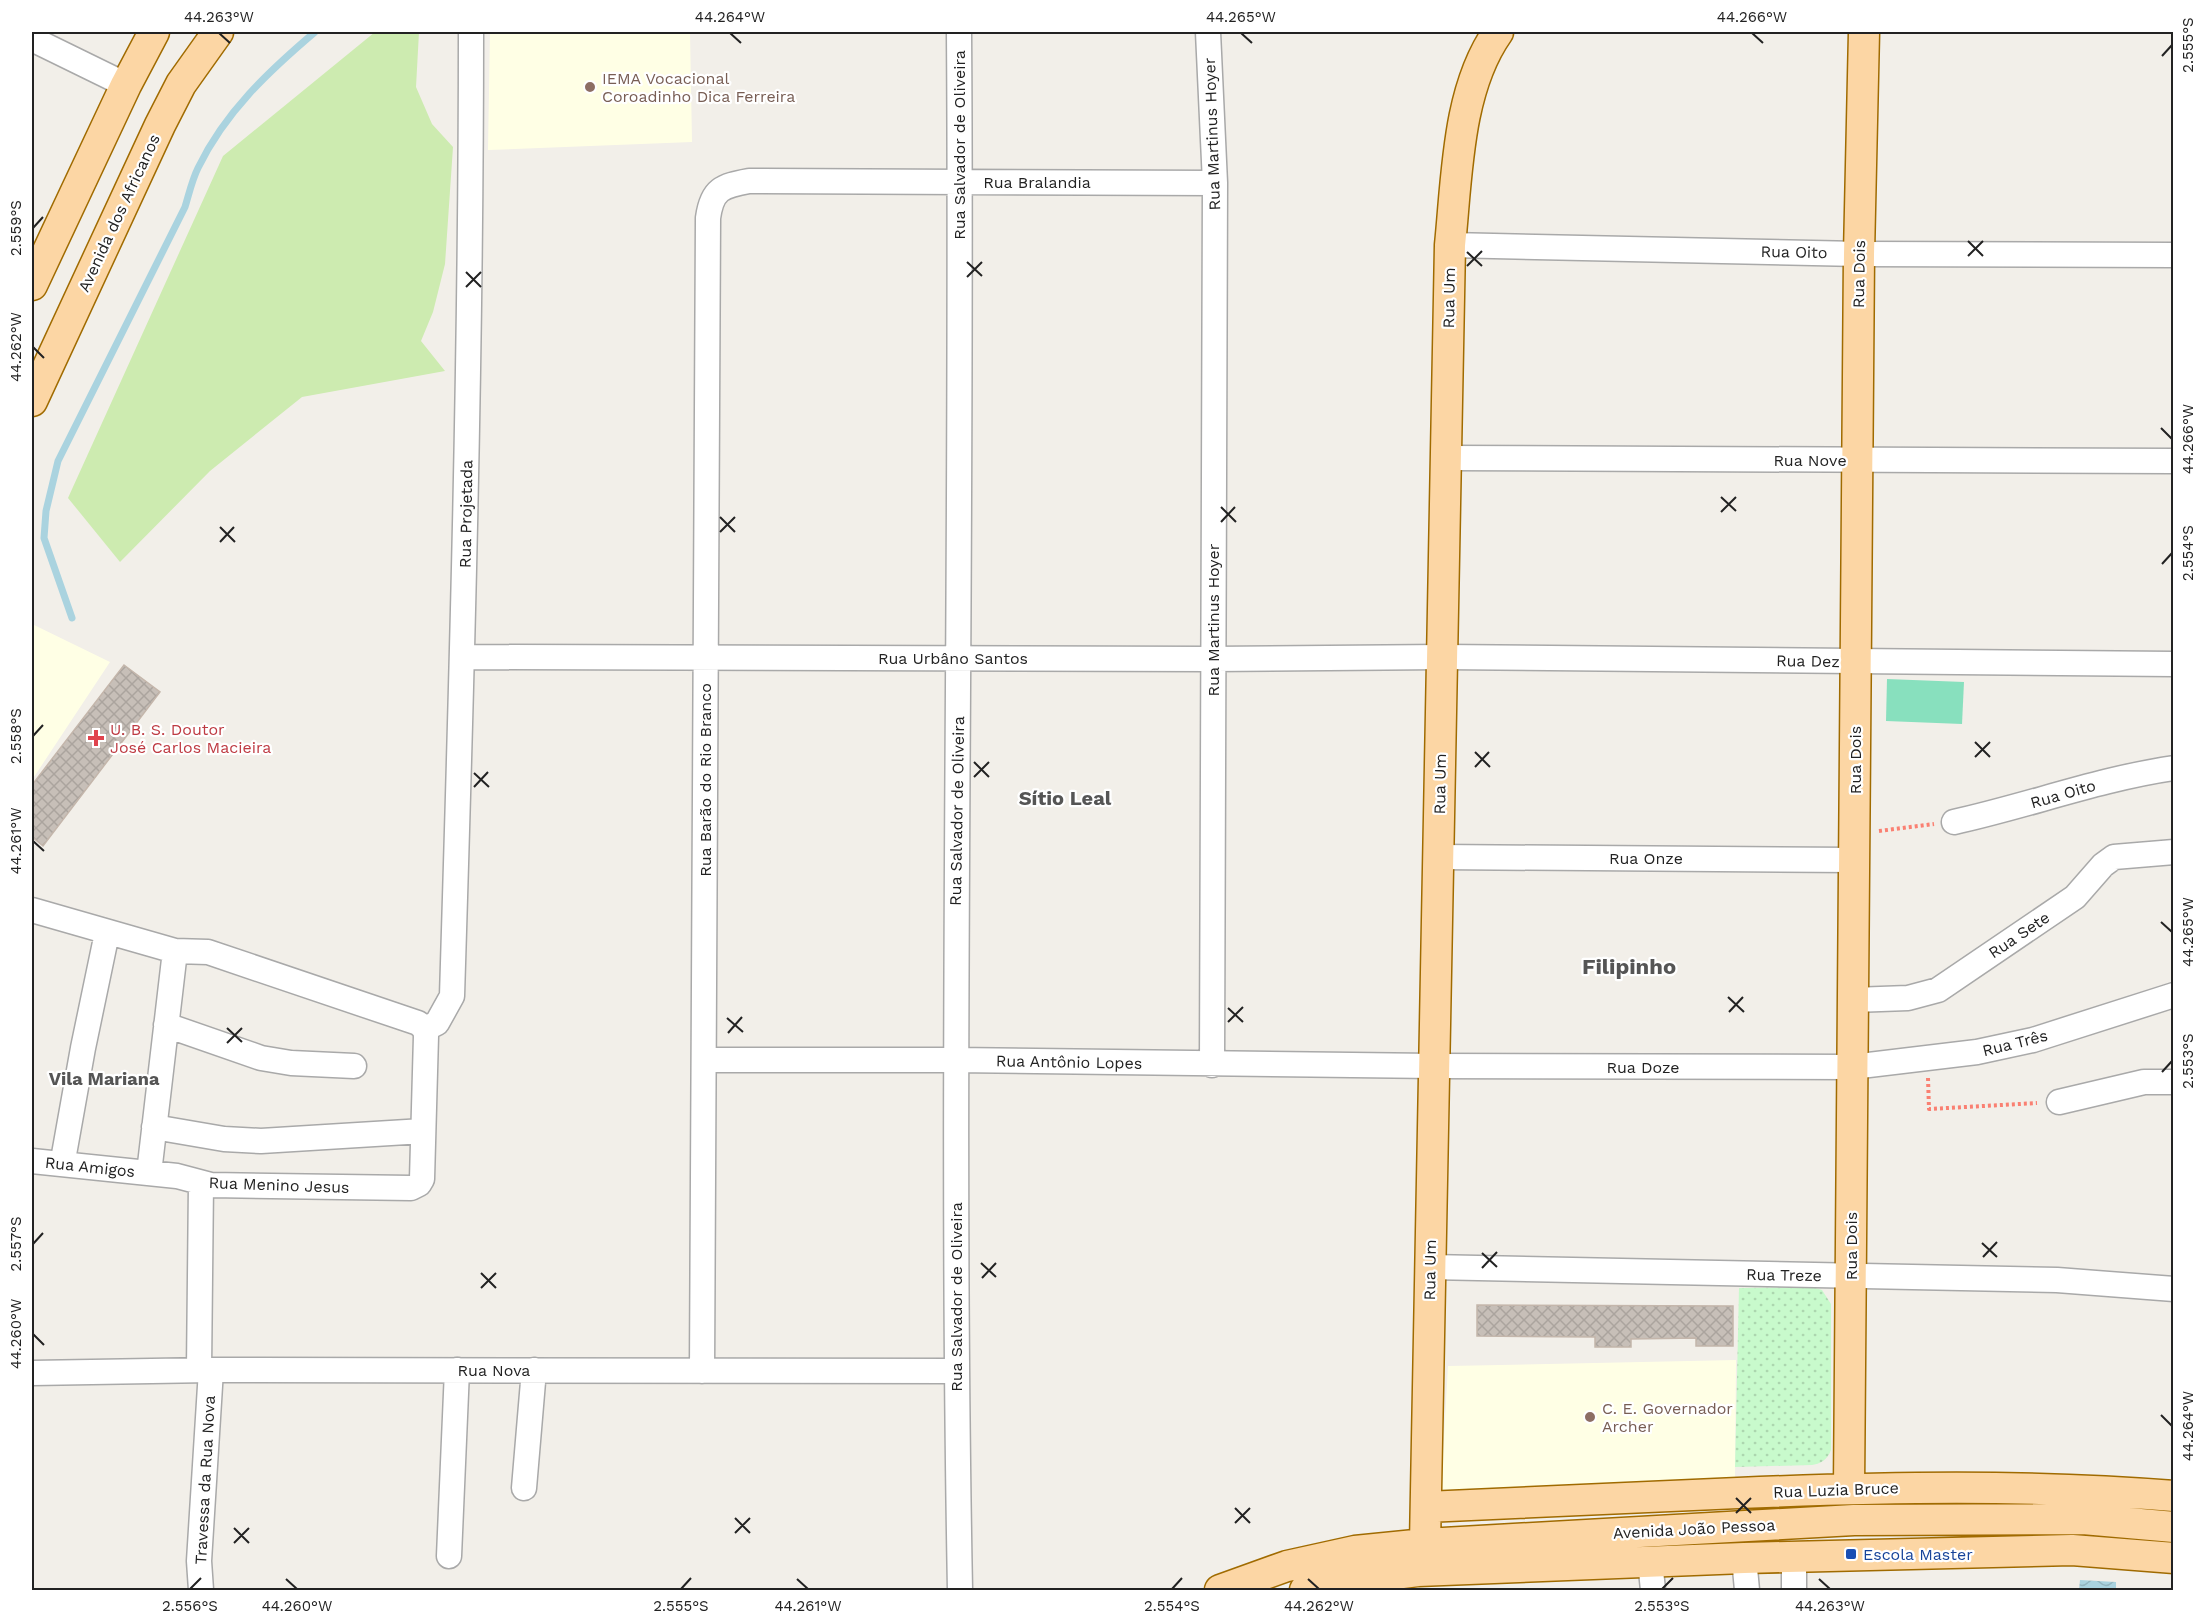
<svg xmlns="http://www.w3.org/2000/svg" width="2205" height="1622" font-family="'Work Sans',sans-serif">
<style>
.education{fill:#ffffe5}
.grass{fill:#cdebb0}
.park{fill:url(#park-dots)}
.pitch{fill:#88e0be}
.water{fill:url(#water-waves)}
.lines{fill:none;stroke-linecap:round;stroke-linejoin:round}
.stream{stroke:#aad3df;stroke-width:7}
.building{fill:url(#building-cross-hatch);stroke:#c4b6ab;stroke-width:1.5}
.minor-casing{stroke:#a9a9a9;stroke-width:27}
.major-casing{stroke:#a06b00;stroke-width:33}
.path{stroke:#fa8072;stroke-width:4;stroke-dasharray:3 3;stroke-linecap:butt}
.minor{stroke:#fff;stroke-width:24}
.major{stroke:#fcd6a4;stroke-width:30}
.ticks{fill:none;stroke:#222;stroke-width:2}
.education-dot{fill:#8d6e63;stroke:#fff;stroke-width:2}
.health-dot{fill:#e0444e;stroke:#fff;stroke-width:2}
.transit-dot{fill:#1a4fb4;stroke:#fff;stroke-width:2}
.labels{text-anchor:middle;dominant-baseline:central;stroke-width:4.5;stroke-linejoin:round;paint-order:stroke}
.education-label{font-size:16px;fill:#785e54;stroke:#fff;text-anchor:start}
.street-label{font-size:16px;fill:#222;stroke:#fff}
.health-label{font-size:16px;fill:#be3a42;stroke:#fff;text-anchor:start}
.transit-label{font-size:16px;fill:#164399;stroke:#fff;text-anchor:start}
.neighbourhood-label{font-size:18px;font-weight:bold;fill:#555;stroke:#fff}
.quarter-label{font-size:20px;font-weight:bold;fill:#555;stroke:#fff}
.district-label{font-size:22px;font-weight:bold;fill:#555;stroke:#fff}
.neatline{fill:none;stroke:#222;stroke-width:2}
.ticks-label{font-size:15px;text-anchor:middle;fill:#222}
</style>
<defs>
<pattern id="park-dots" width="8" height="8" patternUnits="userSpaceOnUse" patternTransform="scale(1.5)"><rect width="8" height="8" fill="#c8facc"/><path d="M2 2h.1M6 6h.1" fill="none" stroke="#acd6af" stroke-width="1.8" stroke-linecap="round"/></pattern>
<pattern id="water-waves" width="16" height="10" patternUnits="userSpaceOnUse" patternTransform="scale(1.5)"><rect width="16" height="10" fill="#aad3df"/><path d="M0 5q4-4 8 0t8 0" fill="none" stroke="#92b5bf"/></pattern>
<pattern id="building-cross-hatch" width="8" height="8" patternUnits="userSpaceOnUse" patternTransform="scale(1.5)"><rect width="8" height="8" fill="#c7bfb8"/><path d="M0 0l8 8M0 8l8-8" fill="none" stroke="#aba49e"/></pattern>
</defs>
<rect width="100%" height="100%" fill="#f2efe9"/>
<path class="education" d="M490 32H690L692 142 488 150Z
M32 624 110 662 32 780Z
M1736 1360 1735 1478 1441 1490 1448 1366Z"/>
<path class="grass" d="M375 32H419L416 87 432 124 453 147 445 264 433 312 421 341 445 371 302 397 210 471 120 562 68 498 223 156Z"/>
<path class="park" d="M1812 1287 1822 1290 1831 1304V1450C1827 1460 1822 1463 1812 1465L1735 1467 1739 1288Z"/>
<path class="pitch" d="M1887 679 1964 682 1962 724 1886 721Z"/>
<path class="water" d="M2080 1580 2116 1582V1590H2079Z"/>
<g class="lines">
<path class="stream" d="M72 618 44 538 46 511 58 461 185 207C189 194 192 180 198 168 225 112 269 71 315 32"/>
</g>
<path class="building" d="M124 665 160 692 43 846 32 837V785Z
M1477 1305 1733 1306V1346H1696V1338L1631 1339V1347H1595V1337L1477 1336Z"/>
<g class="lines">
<g class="minor-casing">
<path id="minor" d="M959 32C963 551 950 1071 960 1590
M1208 32 1215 183 1212 1065
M32 39 126 85
M1450 245 1859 254 2174 255
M1446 458 2174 461
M463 657 1212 659 1443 657 2174 664
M1954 822C2027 806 2099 779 2174 768
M1439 857 1854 860
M32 910 175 951 208 952 418 1023 425 1029 426 1036 422 1179 419 1184 411 1188 211 1185 177 1176 32 1161
M1853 1000 1908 998 1938 990 2075 897 2103 865 2114 857 2174 852
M166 1025 261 1058 291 1063 354 1066
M425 1029 437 1023 452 996C462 674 471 353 471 32
M704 1060H955L1434 1066 1852 1067 1977 1052 2033 1040 2174 995
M2059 1102 2144 1082H2174
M154 1127 224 1139 261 1141 423 1131
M64 1163 63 1160 83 1048 107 933
M149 1173 175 951
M1430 1267 2057 1280 2174 1289
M199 1370 201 1183
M702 1371 708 218C712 189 722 186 749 181L1215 183
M32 1373 211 1370 956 1371
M524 1488 534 1370
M449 1556 457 1370
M1794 1556V1590
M1744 1558 1747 1590
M1650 1561 1653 1590
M201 1590 199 1561 211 1370"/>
</g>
<g class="major-casing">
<path id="major" d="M32 285 126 85 154 32
M32 401 160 125 181 84 218 32
M1849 1489 1859 254 1864 32
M1426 1507C1530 1502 1634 1497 1738 1493 1884 1487 2029 1484 2174 1496
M1425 1544 1450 245C1457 177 1457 90 1498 32
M1220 1590 1287 1566 1355 1551 1425 1544 1854 1520 2083 1519 2174 1527
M1305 1590 1354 1579 1418 1571 1744 1558 2072 1550 2174 1558"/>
</g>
<path class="path" d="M1879 831 1934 824
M1928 1078 1929 1109 2037 1103"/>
<use href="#minor" class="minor"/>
<use href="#major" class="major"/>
</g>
<path class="ticks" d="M219 33 230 43M730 33 741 43M1241 33 1252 43M1752 33 1763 43M2162 56 2172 45M33 228 43 217M1968 241 1983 256M1467 252 1482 266M1968 256 1983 241M967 262 982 276M1467 266 1482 251M466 272 481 287M967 277 982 262M466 287 481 272M33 347 44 358M2161 428 2172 439M1721 497 1736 511M1221 507 1236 522M1721 512 1736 497M720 517 735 532M1221 522 1235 507M220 527 235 542M720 532 735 517M220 542 234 527M2162 564 2172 553M33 736 43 725M1975 742 1990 757M1475 752 1490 767M1975 757 1990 742M974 762 989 777M1475 767 1489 752M474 773 489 787M974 777 989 762M474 787 488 772M33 841 44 851M2161 922 2172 932M1728 997 1744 1012M1228 1008 1243 1022M1729 1012 1743 997M727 1018 743 1032M1228 1022 1243 1007M227 1028 242 1042M728 1033 742 1017M227 1043 242 1028M2162 1072 2172 1061M1982 1243 1997 1257M33 1244 43 1233M1482 1253 1497 1267M1983 1257 1997 1242M981 1263 996 1277M1482 1268 1497 1252M481 1273 496 1288M982 1278 996 1263M481 1288 496 1273M33 1334 44 1345M2161 1415 2172 1426M1736 1498 1751 1513M1235 1508 1250 1523M1736 1513 1751 1498M735 1518 750 1533M1235 1523 1250 1508M234 1528 249 1543M735 1533 750 1518M234 1543 249 1528M286 1579 297 1589M797 1579 808 1589M1308 1579 1319 1589M1819 1579 1830 1589M190 1589 201 1578M681 1589 691 1578M1172 1589 1182 1578M1662 1589 1673 1578"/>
<g class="education-dot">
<circle cx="590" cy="87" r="6"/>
<circle cx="1590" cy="1417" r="6"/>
</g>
<path class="health-dot" d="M93 729h6v6h6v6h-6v6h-6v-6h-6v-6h6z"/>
<rect class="transit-dot" x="1845" y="1548" width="12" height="12" rx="3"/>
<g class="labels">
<g class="education-label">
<text x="602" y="78">IEMA Vocacional<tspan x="602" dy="18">Coroadinho Dica Ferreira</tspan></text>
<text x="1602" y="1408">C. E. Governador<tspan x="1602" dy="18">Archer</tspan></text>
</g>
<g class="street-label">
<text transform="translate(1212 134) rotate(-92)">Rua Martinus Hoyer</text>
<text transform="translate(959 145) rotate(-90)">Rua Salvador de Oliveira</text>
<text x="1037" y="182">Rua Bralandia</text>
<text transform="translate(119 213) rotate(-65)">Avenida dos Africanos</text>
<text transform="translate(1794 252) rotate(1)">Rua Oito</text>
<text transform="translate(1859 274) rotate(-89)">Rua Dois</text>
<text transform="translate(1449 298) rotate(-89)">Rua Um</text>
<text x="1810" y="460">Rua Nove</text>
<text transform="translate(466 514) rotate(-89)">Rua Projetada</text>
<text transform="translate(1213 620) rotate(-90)">Rua Martinus Hoyer</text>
<text x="953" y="658">Rua Urbâno Santos</text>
<text transform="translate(1808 661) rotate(1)">Rua Dez</text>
<text transform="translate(1855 760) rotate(-90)">Rua Dois</text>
<text transform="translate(705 780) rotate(-90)">Rua Barão do Rio Branco</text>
<text transform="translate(1440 784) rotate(-89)">Rua Um</text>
<text transform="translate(2063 794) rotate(-16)">Rua Oito</text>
<text transform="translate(957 811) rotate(-89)">Rua Salvador de Oliveira</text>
<text x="1646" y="858">Rua Onze</text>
<text transform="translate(2019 935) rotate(-34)">Rua Sete</text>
<text transform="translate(2015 1043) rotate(-14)">Rua Três</text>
<text transform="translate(1069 1062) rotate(1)">Rua Antônio Lopes</text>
<text x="1643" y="1067">Rua Doze</text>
<text transform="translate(90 1167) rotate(6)">Rua Amigos</text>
<text transform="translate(279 1185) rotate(2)">Rua Menino Jesus</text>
<text transform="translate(1851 1246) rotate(-90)">Rua Dois</text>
<text transform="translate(1430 1270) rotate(-89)">Rua Um</text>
<text transform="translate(1784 1275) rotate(1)">Rua Treze</text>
<text transform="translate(956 1297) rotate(-90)">Rua Salvador de Oliveira</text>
<text x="494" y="1370">Rua Nova</text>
<text transform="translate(205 1480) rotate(-87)">Travessa da Rua Nova</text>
<text transform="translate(1836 1490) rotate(-2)">Rua Luzia Bruce</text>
<text transform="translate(1694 1529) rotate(-3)">Avenida João Pessoa</text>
</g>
<g class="health-label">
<text x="110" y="729">U. B. S. Doutor<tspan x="110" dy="18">José Carlos Macieira</tspan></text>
</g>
<g class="transit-label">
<text x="1863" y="1554">Escola Master</text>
</g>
<g class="neighbourhood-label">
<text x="104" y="1078">Vila Mariana</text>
</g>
<g class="quarter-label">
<text x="1065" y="798">Sítio Leal</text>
</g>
<g class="district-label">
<text x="1629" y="966">Filipinho</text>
</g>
</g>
<rect width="2205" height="1622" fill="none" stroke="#ffffff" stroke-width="66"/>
<rect x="33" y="33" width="2139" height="1556" class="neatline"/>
<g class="ticks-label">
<text x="219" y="22">44.263°W</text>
<text x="730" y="22">44.264°W</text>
<text x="1241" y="22">44.265°W</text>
<text x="1752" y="22">44.266°W</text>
<text transform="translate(2188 45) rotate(-90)" y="5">2.555°S</text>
<text transform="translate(16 228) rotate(-90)" y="5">2.559°S</text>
<text transform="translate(16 347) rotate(-90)" y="5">44.262°W</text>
<text transform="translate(2188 439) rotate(-90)" y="5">44.266°W</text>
<text transform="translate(2188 553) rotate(-90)" y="5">2.554°S</text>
<text transform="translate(16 736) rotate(-90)" y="5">2.558°S</text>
<text transform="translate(16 841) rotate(-90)" y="5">44.261°W</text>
<text transform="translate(2188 932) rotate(-90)" y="5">44.265°W</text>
<text transform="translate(2188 1061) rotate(-90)" y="5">2.553°S</text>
<text transform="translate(16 1244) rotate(-90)" y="5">2.557°S</text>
<text transform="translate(16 1334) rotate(-90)" y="5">44.260°W</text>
<text transform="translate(2188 1426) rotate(-90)" y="5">44.264°W</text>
<text x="190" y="1611">2.556°S</text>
<text x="297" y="1611">44.260°W</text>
<text x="681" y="1611">2.555°S</text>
<text x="808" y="1611">44.261°W</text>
<text x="1172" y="1611">2.554°S</text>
<text x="1319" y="1611">44.262°W</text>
<text x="1662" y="1611">2.553°S</text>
<text x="1830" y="1611">44.263°W</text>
</g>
</svg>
